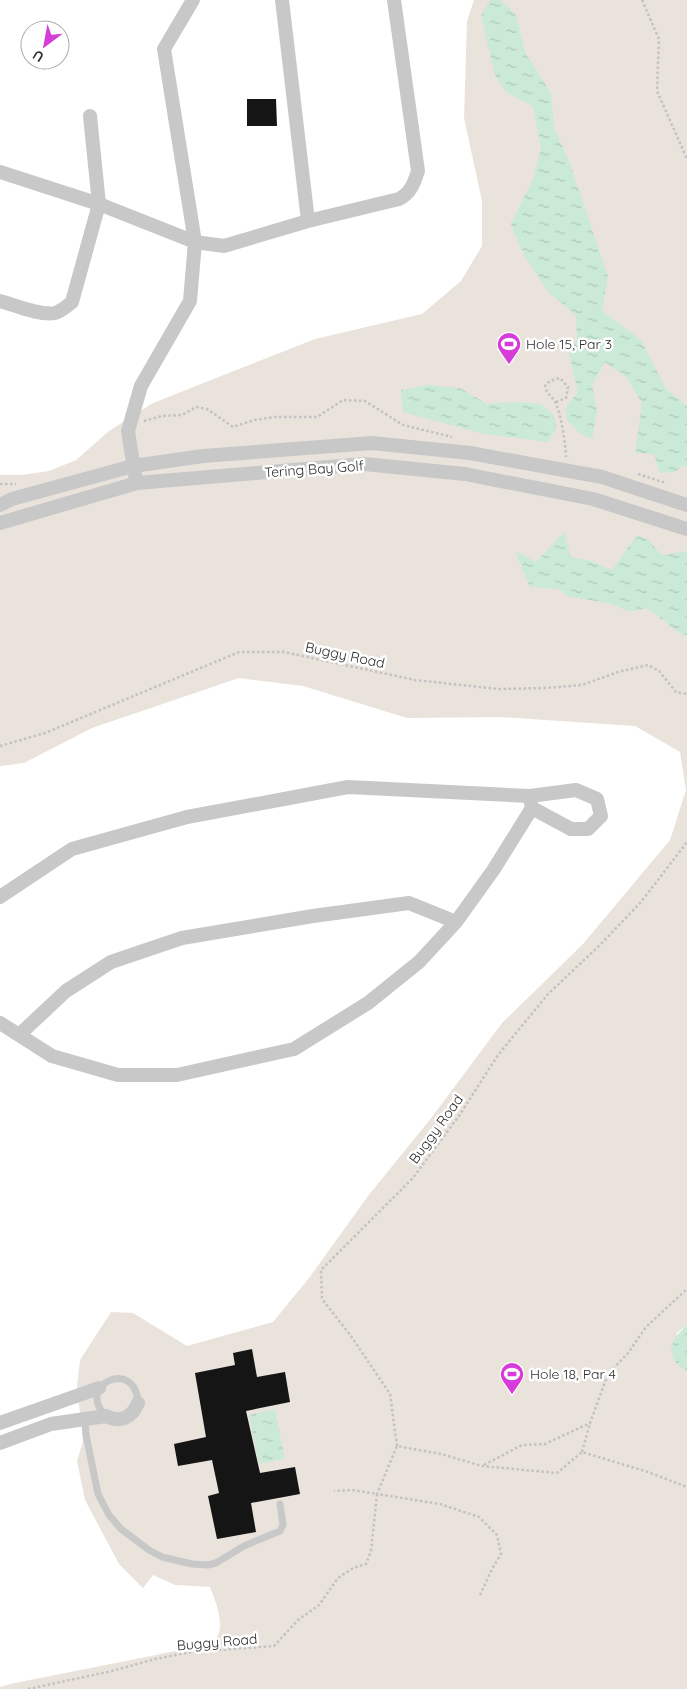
<svg xmlns="http://www.w3.org/2000/svg" width="687" height="1689" font-family="Quicksand,sans-serif">
<style>
.green{fill:#eae3dc}
.water{fill:url(#water-ripples)}
.building{fill:#151515}
.lines{fill:none;stroke-linecap:round;stroke-linejoin:round}
.path{stroke:#c2c2c2;stroke-width:2.5;stroke-dasharray:2.5 2.5;stroke-linecap:butt}
.service{stroke:#c8c8c8;stroke-width:7}
.minor{stroke:#c8c8c8;stroke-width:14}
.labels{text-anchor:middle;dominant-baseline:central;stroke-width:5;stroke-linejoin:round;paint-order:stroke}
.poi-label{font-size:14px;fill:#2e2e2e;stroke:#fff;text-anchor:start}
.street-label{font-size:14px;fill:#2e2e2e;stroke:#fff}
</style>
<defs>
<pattern id="water-ripples" width="26" height="14" patternUnits="userSpaceOnUse" patternTransform="scale(1.25)"><rect width="26" height="14" fill="#cae9d7"/><path d="M2 4q2-2 4 0t4 0M15 11q2-2 4 0t4 0" fill="none" stroke="#aec8b9"/></pattern>
</defs>
<rect width="100%" height="100%" fill="#fff"/>
<path class="green" d="M474 0H687V1325L677 1333 682 1368 687 1371V1689H0V1687L10 1684 201 1646C204 1644 210 1643 213 1641 228 1630 215 1600 210 1587L175 1585 153 1575 143 1588 119 1564 85 1500 77 1461 83 1441 77 1386 80 1360 111 1312 133 1313 187 1346 273 1322 309 1278 368 1196 432 1117 502 1023 583 944 670 840 686 790 680 752 635 726 499 717 407 718 303 686 239 678 92 728 24 763 0 766V475H21L49 471 76 460 109 431 153 403 315 339 422 314 461 281 482 246V201L464 118 467 21Z"/>
<path class="water" d="M490 0H501L516 15 526 54 551 93 554 127 570 164 608 277 602 311 641 340 666 389 687 406V467L683 465 675 472 660 473 654 454 635 453 642 403 627 378 605 362 592 385 597 411 592 439 582 435 567 421 566 407 578 392 569 354 577 339 576 315 548 292 520 248 511 224 533 179 541 148 533 106 507 93 495 75 481 16Z
M427 385 460 388 487 404 516 402 541 404 553 414 557 427 548 442 484 434 403 412 401 390Z
M564 532 571 557 591 561 612 570 637 535 649 540 661 555 687 551V635L683 636 647 608 629 612 612 604 567 596 559 589 530 587 515 551 536 562Z
M687 1325V1371C663 1357 669 1341 687 1325Z
M275 1409 285 1459 259 1464 249 1415Z"/>
<path class="building" d="M247 99H276L277 126H247Z
M252 1349 257 1377 285 1372 290 1402 246 1411 260 1473 295 1467 300 1494 251 1503 256 1532 217 1539 208 1496 219 1493 212 1460 178 1466 174 1444 206 1437 195 1373 235 1365 233 1353Z"/>
<g class="lines">
<path class="path" d="M642 0 659 39 657 91 687 159
M556 402 566 398 568 387 560 378 550 381 545 386C547 395 551 395 555 402 561 412 566 447 566 457
M144 421 162 416 182 415 196 407 207 409 233 427 254 420 275 417H317L343 400 365 401 403 425 452 437
M638 474 666 483
M0 484H16
M0 746 45 733 239 652H284L415 680 498 689 546 688 582 685 618 672 648 665 659 671 676 692 687 694
M397 1446 390 1394 351 1336 322 1299 321 1270 412 1179 459 1116 498 1055 548 994 600 945 641 902 687 842
M582 1452 590 1423
M484 1465 522 1445 545 1444 590 1423 608 1374 628 1353 646 1327 687 1289
M480 1595 492 1569 501 1554 497 1535 479 1517 440 1504 377 1494 397 1446 441 1454 482 1466 557 1473 582 1452 648 1472 687 1487
M28 1689 112 1671 155 1659 191 1652 274 1646 298 1620 319 1605 338 1578 353 1568 366 1564 371 1551 377 1494 352 1490 334 1491"/>
<path class="service" d="M106 1416C74 1385 136 1357 138 1403
M85 1419 86 1435 98 1494 109 1515 121 1529 149 1550 162 1557 192 1564 208 1565 216 1563 244 1546 280 1531 283 1525 280 1504"/>
<path class="minor" d="M282 0 308 221
M0 172 99 204 195 242 224 246 308 221 399 199C411 193 414 183 418 171L394 0
M0 301C15 305 40 316 55 313 62 311 67 306 72 302L99 204 90 116
M135 475 128 431 141 386 190 301 195 242 164 49 193 0
M0 505 12 499 133 466 203 456 372 443 470 453 602 477 687 505
M0 523 137 483 364 464 465 474 593 499 687 529
M0 897 72 849 187 817 348 787 530 796 576 790 597 799 601 816 588 829H571L532 808
M0 1023 52 1056 118 1075H177L294 1049 368 1003 419 962 456 922 494 869 532 808 530 799
M19 1035 66 991 111 962 182 938 313 916 409 903 456 922
M0 1423 99 1388
M0 1443 51 1424 106 1416C120 1423 132 1418 138 1403"/>
</g>
<defs>
<g id="stadium-pin" transform="scale(1.25)"><path d="M0 17L-7.5 6A9.5 9.5 0 1 1 7.5 6Z" fill="#d53cd8" stroke="#fff"/><path d="M0-5a6.5 5 0 1 0 0 10a6.5 5 0 1 0 0-10ZM-3.5-1.8h7v3.6h-7Z" fill="#fff"/></g>
</defs>
<g fill-rule="evenodd">
<use href="#stadium-pin" x="509" y="344"/>
<use href="#stadium-pin" x="512" y="1374"/>
</g>
<g class="labels">
<g class="poi-label">
<text x="526" y="344">Hole 15, Par 3</text>
<text x="530" y="1374">Hole 18, Par 4</text>
</g>
<g class="street-label">
<text transform="translate(314 469) rotate(-4)">Tering Bay Golf</text>
<text transform="translate(345 655) rotate(12)">Buggy Road</text>
<text transform="translate(436 1129) rotate(-54)">Buggy Road</text>
<text transform="translate(217 1642) rotate(-5)">Buggy Road</text>
</g>
</g>
<g transform="translate(45 45) rotate(212)"><circle r="24" fill="#ffffff" stroke="#ababab"/>
<path d="M0-4L9 19L0 12L-9 19Z" fill="#d53cd8"/>
<text y="-8" font-size="14" font-weight="bold" text-anchor="middle" fill="#2e2e2e">U</text>
</g>
</svg>
